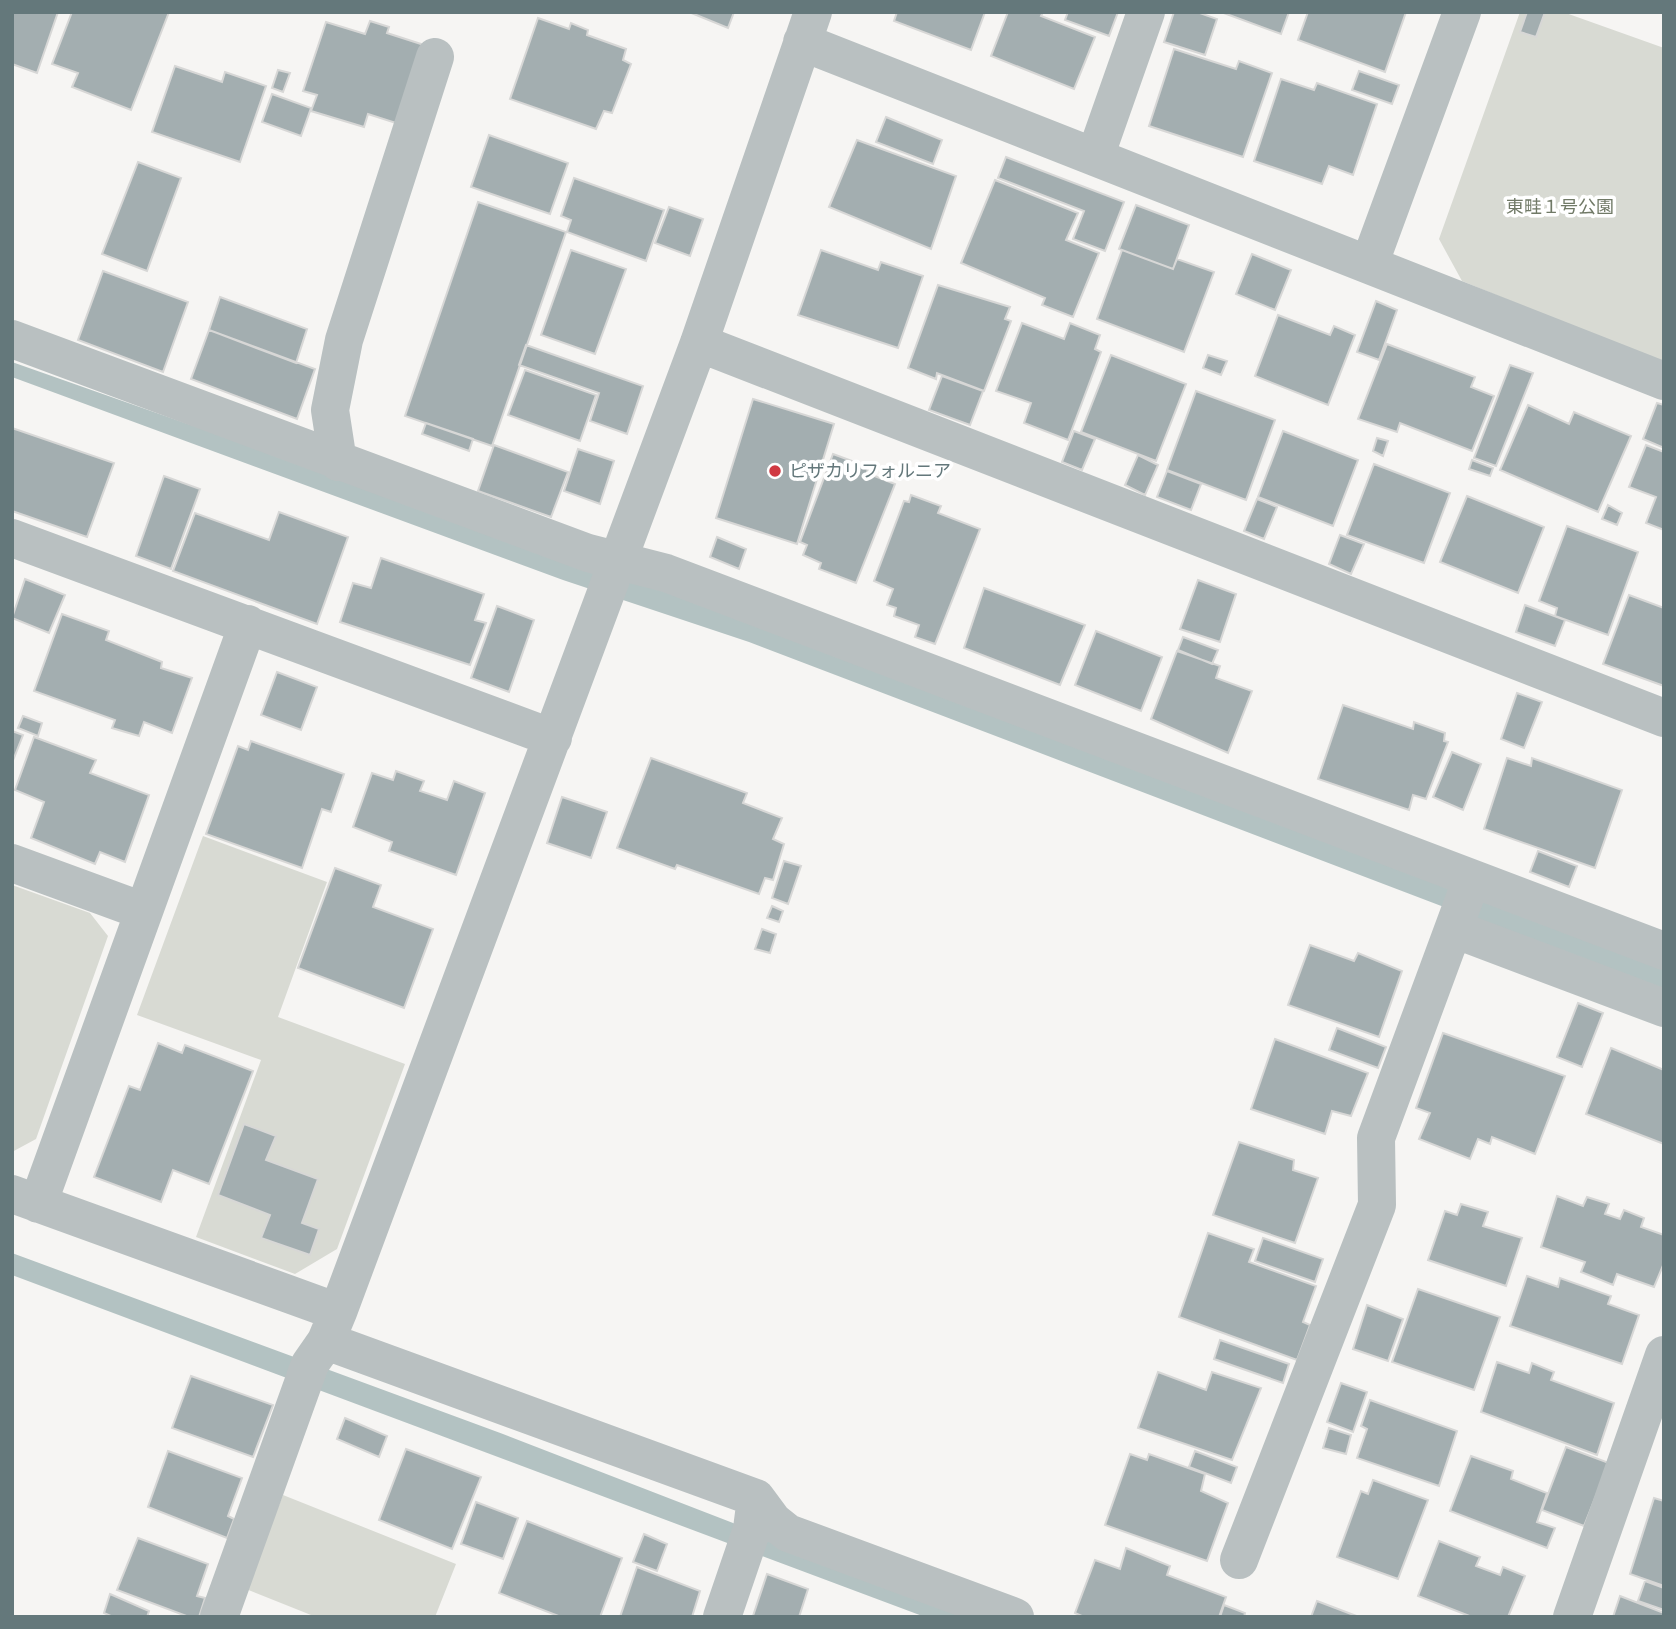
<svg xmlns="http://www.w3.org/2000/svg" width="1676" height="1629" font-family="Helvetica,'Noto Sans JP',sans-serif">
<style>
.green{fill:#d8dad3}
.water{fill:#b3c2c2}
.building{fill:#a3aeb0;stroke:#d7d7d6;stroke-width:2}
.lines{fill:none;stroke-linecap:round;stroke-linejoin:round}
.minor{stroke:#b9c0c1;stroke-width:38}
.poi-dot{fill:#d03942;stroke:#fff;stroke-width:2.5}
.labels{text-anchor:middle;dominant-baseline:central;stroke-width:7;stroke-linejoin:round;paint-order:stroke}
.park-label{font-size:18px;fill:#707966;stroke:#fff}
.poi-label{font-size:18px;fill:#64787b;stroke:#fff;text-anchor:start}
</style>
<rect width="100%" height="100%" fill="#f6f5f3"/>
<path class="green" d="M1520 12H1563L1664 48V364L1462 281 1439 239Z
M203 836 327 882 278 1017 405 1064 337 1249 295 1274 196 1237 261 1060 137 1015Z
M12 885 90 913 108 936 36 1139 12 1152Z
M283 1495 456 1564 435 1617H316L246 1589Z"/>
<path class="water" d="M12 362 665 592 1664 969V991L749 642 563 580 12 377Z
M12 1253 503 1434 976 1617H925L12 1275Z"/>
<path class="building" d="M12 12H58L37 73 12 64Z
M72 12H169L131 110 72 87 78 73 52 64Z
M689 12H734L728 28Z
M897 12H985L971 50 894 21Z
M1008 12H1043L1041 16 1095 37 1074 89 991 56Z
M1068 12H1118L1109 36 1065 20Z
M1174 12H1197L1217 19 1205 55 1164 42Z
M1221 12H1289L1281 34Z
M1308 12H1406L1385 72 1298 40Z
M1527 12H1545L1536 37 1520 32Z
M538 18 569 29 571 23 588 30 587 35 626 49 623 60 631 64 612 113 604 111 596 129 510 99Z
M370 21 389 27 387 33 424 45 399 124 368 114 364 127 311 111 317 95 303 91 326 22 365 34Z
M1174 49 1236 69 1239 61 1272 73 1243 157 1149 126Z
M175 66 222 82 225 72 266 86 240 162 152 132Z
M278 70 290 73 283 92 272 88Z
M1359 71 1399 85 1392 104 1352 90Z
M1281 79 1314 90 1317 83 1377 104 1353 175 1329 166 1322 184 1254 161Z
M272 94 311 108 301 136 262 122Z
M886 117 942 140 933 164 876 142Z
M489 135 568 163 550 214 471 187Z
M857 140 956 176 931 249 829 207Z
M1006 157 1124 202 1105 251 1073 239 1084 211 998 178Z
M138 162 181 178 147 271 102 254Z
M574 178 664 210 646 261 567 232 571 220 561 216Z
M995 180 1078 213 1066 240 1099 253 1073 317 1042 305 1045 298 961 263Z
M478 202 566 232 492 446 405 416Z
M1136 205 1189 225 1173 269 1119 249Z
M669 207 703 219 690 256 655 243Z
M571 250 626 269 595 354 541 335Z
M821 250 878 270 881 262 923 276 898 348 798 315Z
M1122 250 1173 269 1177 259 1214 272 1184 352 1097 319Z
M1252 254 1291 270 1275 310 1236 294Z
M103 271 188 302 163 372 78 340Z
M938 285 1010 307 1005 319 1011 321 984 391 937 373 936 379 908 368Z
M220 297 307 329 296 363 209 330Z
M1376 301 1397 310 1379 360 1357 352Z
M1278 315 1330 335 1334 326 1355 335 1328 405 1255 376Z
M1022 323 1064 339 1070 323 1100 335 1095 349 1101 352 1068 440 1024 423 1031 403 996 391Z
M209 330 315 369 297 419 191 379Z
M1387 344 1475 377 1471 387 1494 396 1472 451 1400 423 1397 432 1358 419Z
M526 345 643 386 627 434 590 421 599 393 519 365Z
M1111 355 1186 384 1156 461 1081 432Z
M1208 355 1227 361 1221 375 1203 368Z
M1510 365 1533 373 1496 466 1474 458Z
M525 370 596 395 580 441 508 415Z
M942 376 983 391 970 425 929 410Z
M1196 391 1275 420 1246 500 1167 470Z
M753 399 834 424 797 544 716 518Z
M1657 403 1664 405V448L1643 439Z
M1528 405 1569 424 1574 412 1631 436 1598 512 1500 470Z
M426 423 473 439 469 451 422 434Z
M12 428 114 463 87 537 12 511Z
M1074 431 1095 439 1082 470 1062 462Z
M1283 431 1358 460 1333 526 1258 497Z
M1377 438 1388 441 1383 456 1373 451Z
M494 445 568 472 551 517 478 491Z
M1646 445 1664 452V530L1646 523 1656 497 1629 487Z
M578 449 614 461 600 504 564 491Z
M833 454 868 467 867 473 895 484 856 583 819 569 821 563 803 555 807 545 800 542Z
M1138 455 1158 465 1145 495 1125 485Z
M1472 460 1493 468 1490 476 1469 469Z
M1374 464 1450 493 1424 563 1347 535Z
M1167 471 1201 484 1191 510 1157 497Z
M164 476 200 489 171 569 136 556Z
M911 495 941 506 938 513 980 529 935 644 915 637 919 625 894 616 896 608 887 605 893 589 874 581 904 501 909 502Z
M1467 496 1544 527 1518 593 1440 562Z
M1257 499 1277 507 1264 539 1244 531Z
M1608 505 1622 513 1617 525 1602 519Z
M279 512 348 537 317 624 173 571 195 513 269 540Z
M1567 526 1638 552 1608 635 1555 616 1557 608 1539 601Z
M1340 535 1364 544 1351 574 1329 564Z
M717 537 746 549 739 569 710 557Z
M381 558 484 594 475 620 486 623 470 665 340 622 353 583 371 588Z
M25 579 65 595 49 633 12 618Z
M1198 580 1236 594 1220 642 1180 629Z
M984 588 1085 625 1060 685 964 648Z
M1629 595 1664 608V686L1603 664Z
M1525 605 1565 620 1555 646 1516 632Z
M497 606 534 620 509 692 471 678Z
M62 614 109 631 106 640 162 662 161 668 192 678 172 733 144 722 139 736 112 728 115 720 34 691Z
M1096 631 1162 657 1141 711 1075 685Z
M1183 637 1218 650 1212 664 1178 650Z
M1177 651 1220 666 1216 678 1252 691 1228 753 1151 719Z
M277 672 317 687 301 730 261 715Z
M1517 693 1542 702 1524 748 1501 739Z
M1343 705 1413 729 1414 722 1445 733 1444 741 1448 742 1426 799 1413 795 1409 810 1318 779Z
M23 716 42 723 38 736 18 728Z
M12 731 23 735 12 763Z
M34 737 96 760 90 773 149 795 125 862 100 852 95 864 31 838 44 802 15 790Z
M251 741 344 774 331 812 322 809 302 868 206 834 238 746 248 750Z
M1452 752 1481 764 1463 810 1433 797Z
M651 758 747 793 743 803 782 818 773 839 784 844 773 880 765 878 759 894 677 865 675 869 617 848Z
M1507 758 1531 766 1532 758 1622 790 1595 868 1484 829Z
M396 771 424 781 420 791 447 800 454 781 485 793 456 875 389 851 392 842 353 827 372 773 393 780Z
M562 797 607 812 591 858 547 843Z
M1538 851 1577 866 1569 887 1530 872Z
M784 861 801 866 788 904 772 898Z
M335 868 381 885 373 907 433 929 404 1008 298 968Z
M772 906 783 911 779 922 767 918Z
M762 929 776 934 770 953 755 949Z
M1310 945 1354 961 1358 953 1402 971 1379 1037 1288 1005Z
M1578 1003 1603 1013 1582 1067 1557 1057Z
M1337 1028 1386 1047 1378 1068 1329 1050Z
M1443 1033 1565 1076 1535 1154 1492 1137 1490 1144 1478 1139 1470 1159 1419 1139 1430 1113 1416 1108Z
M1275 1039 1368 1073 1351 1116 1332 1111 1325 1134 1251 1109Z
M158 1043 182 1053 185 1045 253 1071 209 1184 173 1170 161 1202 94 1177 129 1086 140 1090Z
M1611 1048 1664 1070V1144L1586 1114Z
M244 1124 276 1136 266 1160 318 1179 302 1223 319 1229 310 1255 261 1238 270 1215 218 1195Z
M1239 1142 1294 1160 1293 1170 1318 1178 1295 1243 1213 1215Z
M1557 1196 1583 1206 1587 1197 1609 1204 1605 1214 1620 1219 1624 1210 1644 1218 1641 1227 1664 1235V1263L1654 1287 1617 1274 1613 1285 1581 1272 1585 1262 1541 1247Z
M1461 1204 1488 1212 1483 1226 1522 1238 1506 1286 1428 1260 1445 1211 1457 1215Z
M1208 1233 1254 1249 1249 1262 1316 1286 1303 1322 1310 1325 1297 1360 1179 1317Z
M1263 1238 1323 1259 1315 1282 1255 1261Z
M1527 1276 1558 1287 1560 1278 1611 1296 1608 1304 1639 1315 1622 1364 1510 1326Z
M1418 1289 1500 1317 1474 1390 1392 1362Z
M1367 1305 1403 1319 1388 1361 1353 1349Z
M1220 1340 1289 1364 1283 1383 1214 1359Z
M1497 1362 1529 1373 1532 1363 1554 1372 1551 1380 1614 1403 1597 1455 1481 1412Z
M1158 1372 1206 1390 1212 1372 1261 1388 1232 1460 1138 1428Z
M191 1376 273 1405 253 1457 172 1428Z
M1341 1383 1367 1392 1353 1432 1327 1422Z
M1370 1400 1457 1431 1439 1486 1357 1458 1367 1429 1361 1426Z
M345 1418 387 1436 379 1457 337 1439Z
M1329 1428 1351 1435 1346 1454 1323 1448Z
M1566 1447 1609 1463 1584 1526 1542 1510Z
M406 1449 481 1477 452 1549 379 1520Z
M168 1451 242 1478 228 1516 234 1519 227 1538 148 1507Z
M1195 1451 1237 1467 1231 1483 1189 1467Z
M1130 1454 1147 1460 1149 1454 1205 1474 1201 1491 1228 1503 1207 1561 1105 1525Z
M1471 1456 1513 1471 1511 1479 1547 1493 1537 1522 1555 1528 1547 1548 1450 1511Z
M1373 1480 1428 1500 1398 1579 1337 1557 1361 1491 1368 1494Z
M1654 1498 1664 1501V1586L1630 1574Z
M476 1502 518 1518 503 1559 461 1544Z
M527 1521 622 1558 600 1617H561L499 1593Z
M644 1534 667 1544 657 1571 633 1562Z
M138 1538 208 1564 197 1596 205 1598 199 1617H189L117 1590Z
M1439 1541 1480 1557 1476 1566 1500 1575 1503 1567 1525 1576 1508 1617H1472L1418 1596Z
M1126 1548 1170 1566 1167 1575 1226 1597 1219 1617H1084L1075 1613 1095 1560 1120 1569Z
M637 1567 700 1591 692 1617H620Z
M767 1574 808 1589 799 1617 753 1616Z
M1645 1581 1664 1588V1610L1638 1601Z
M110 1594 149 1611 147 1617H113L104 1613Z
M1620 1596 1664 1613V1617H1613Z
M1317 1601 1359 1617H1311Z
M1224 1605 1245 1613 1244 1617H1220Z"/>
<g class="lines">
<path class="minor" d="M802 42 1664 381
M1095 157 1146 12
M1369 265 1462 12
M12 339 588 553 666 573 1664 951
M699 343 1664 718
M338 462 330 410 344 340 435 57
M12 538 553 738
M12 863 143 911
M1454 929 1664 1008
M12 1194 338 1312
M38 1204 248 624
M326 1341 756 1498 773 1521 788 1533 1015 1617
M1239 1560 1377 1205 1376 1138 1471 881
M219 1617 310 1364 326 1341 338 1312 699 343 813 12
M722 1617 752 1529 756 1498
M1572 1617 1664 1355"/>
</g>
<circle class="poi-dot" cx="775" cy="471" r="7"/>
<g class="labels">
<g class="park-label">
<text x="1560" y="207">東畦１号公園</text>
</g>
<g class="poi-label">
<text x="789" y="471">ピザカリフォルニア</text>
</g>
</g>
<rect width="1676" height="1629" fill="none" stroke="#64787b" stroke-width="28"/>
</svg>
